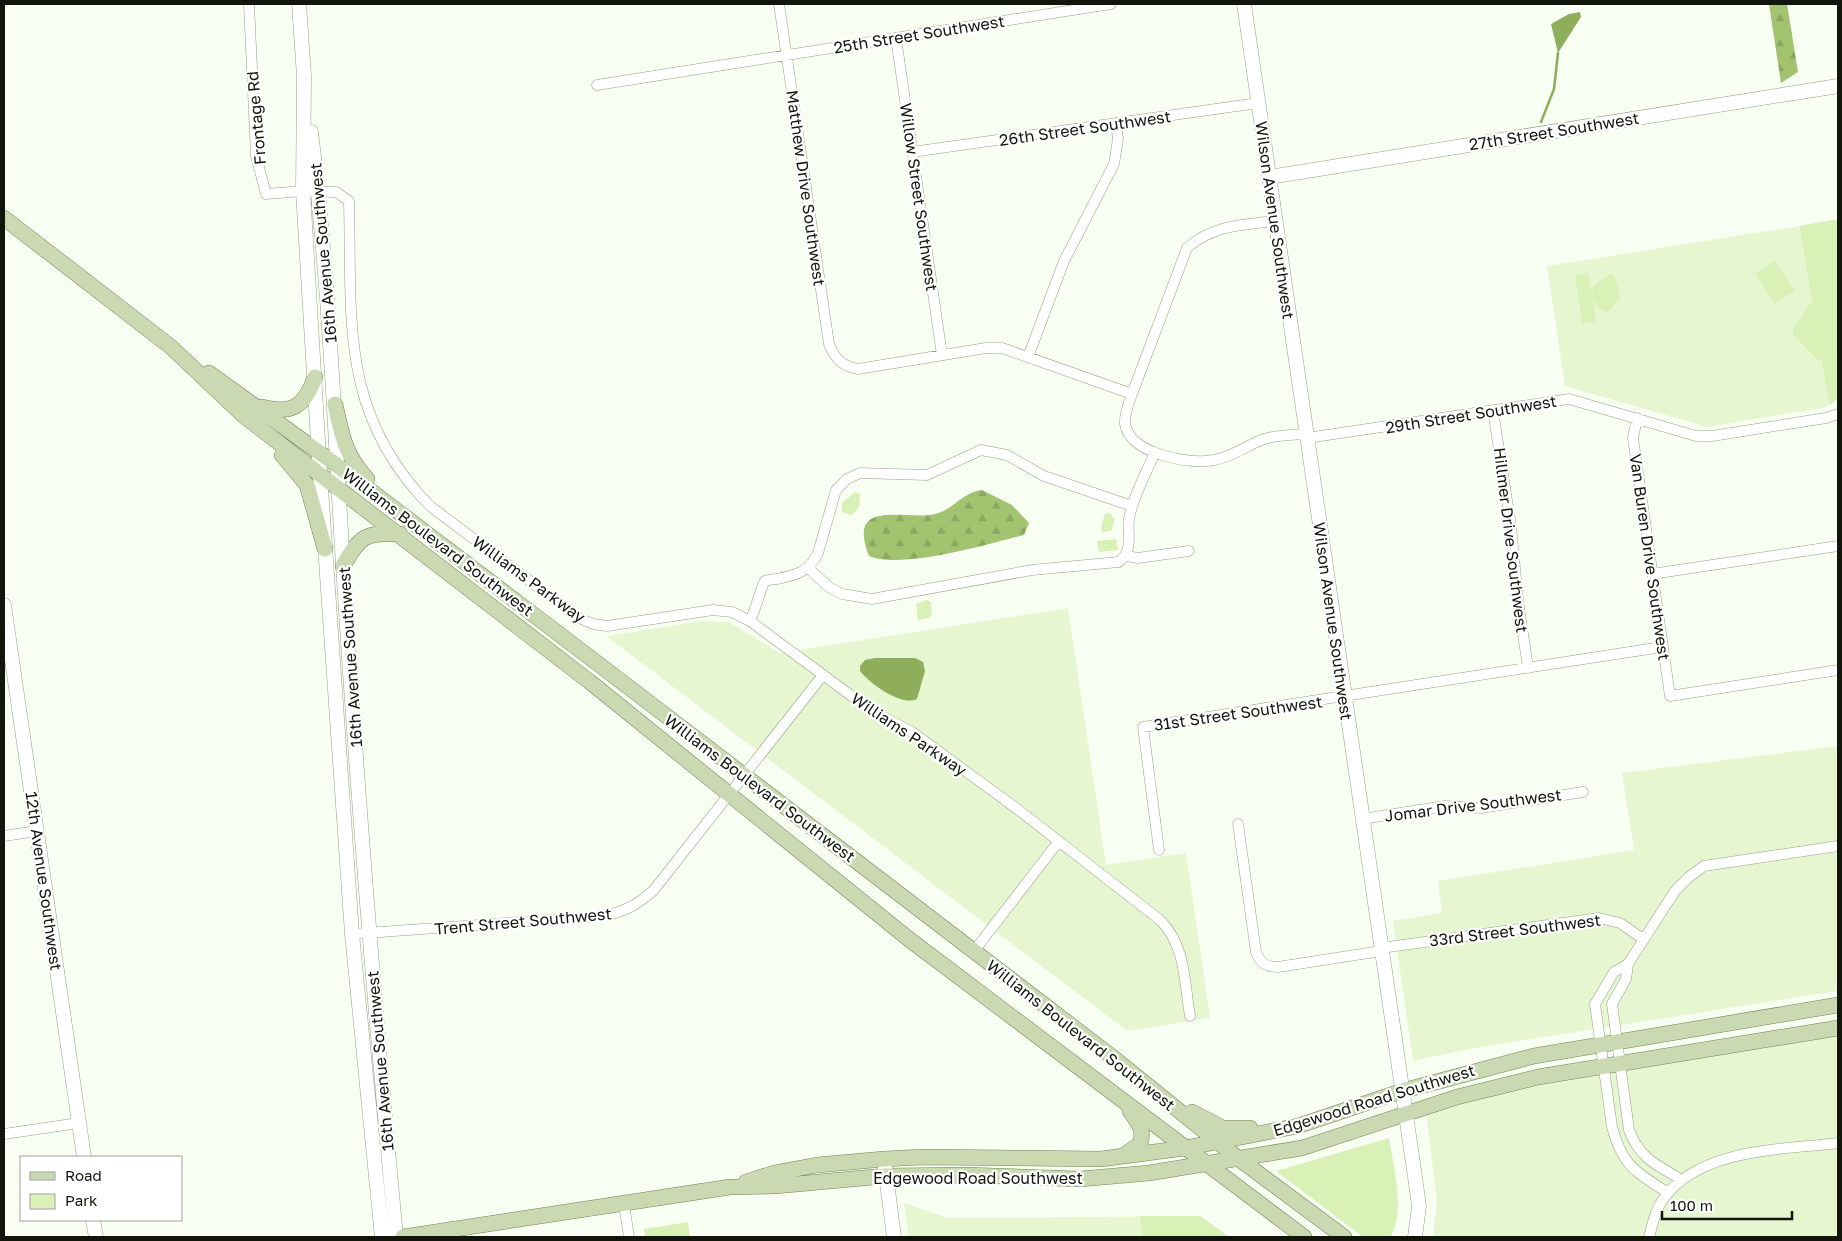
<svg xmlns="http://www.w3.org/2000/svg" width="1842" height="1241" font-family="'Golos Text',sans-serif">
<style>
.built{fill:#e6f6d1}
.green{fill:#d9f1b7}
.forest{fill:url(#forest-firs)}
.water{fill:#8fae5c}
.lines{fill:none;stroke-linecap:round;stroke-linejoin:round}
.stream{stroke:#8fae5c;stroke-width:2.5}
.street-casing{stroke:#95a085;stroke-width:11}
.secondary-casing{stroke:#95a085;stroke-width:15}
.primary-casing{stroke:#728456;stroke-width:16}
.street{stroke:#fff;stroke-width:10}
.secondary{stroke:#fff;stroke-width:14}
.primary{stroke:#cad9b2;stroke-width:15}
.labels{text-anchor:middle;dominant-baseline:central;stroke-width:4.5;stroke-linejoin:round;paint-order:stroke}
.street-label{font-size:16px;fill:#11150b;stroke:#fff}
</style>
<defs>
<pattern id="forest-firs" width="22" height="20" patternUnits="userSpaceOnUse" patternTransform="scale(1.25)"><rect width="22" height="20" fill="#a2c370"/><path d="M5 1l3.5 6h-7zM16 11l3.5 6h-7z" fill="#8aa760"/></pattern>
</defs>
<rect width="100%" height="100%" fill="#f9fef2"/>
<path class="built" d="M1799 226 1830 405 1823 408 1707 427 1565 386 1547 266Z
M1068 608 1106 865 1186 853 1210 1018 1127 1031 606 636 702 621 729 622 780 653Z
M1838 746V991L1474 1048 1413 1061 1393 921 1442 913 1438 881 1634 850 1622 773Z
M1838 1034V1237H1433L1437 1201 1426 1113 1546 1080Z
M904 1203 948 1218 1200 1216 1229 1237H909Z"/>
<path class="green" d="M1838 219V399L1830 405 1821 358 1818 361 1793 334V329L1812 301 1799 226Z
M1775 261 1795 291 1775 304 1755 274Z
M1588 273 1592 294 1594 285 1610 274 1614 276 1621 298 1607 312 1599 309 1593 298 1596 321 1582 323 1575 275Z
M855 492 860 494C860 503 860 510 851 515L842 512V503Z
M1110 513 1115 520 1111 531 1102 532 1101 526 1105 514Z
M1116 539 1118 550 1099 552 1097 541Z
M927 600 931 602 932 613 929 618 918 620 916 604Z
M1389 1138C1394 1170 1405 1207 1391 1237H1363L1276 1171Z
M1140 1216H1200L1229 1237H1143Z
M688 1222 690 1237H645L644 1229Z"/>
<path class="forest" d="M1769 4H1787L1798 72 1781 83Z
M982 490 1012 505 1029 523 1024 535C988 544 901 570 869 556 846 497 905 521 935 514 953 510 963 492 982 490Z"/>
<path class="water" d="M1580 12 1581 17 1558 53 1551 24 1569 14Z
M875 658H915L923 662 925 671 917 699C902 707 869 683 860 671V666L865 660Z"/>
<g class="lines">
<path class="stream" d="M1541 122 1554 89 1558 53"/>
<g class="street-casing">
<path id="street" d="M249 4 256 156 266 194 303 191 336 192 349 201C352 319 339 414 430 506L579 618 593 624 607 626 713 610 732 612 750 621 872 711 912 732 1016 808 1160 920C1186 946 1184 981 1190 1016
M779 4 829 344C835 359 842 366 858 369L986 348H1002L1132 394C1129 402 1124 415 1125 424 1130 454 1189 465 1214 460 1233 457 1247 445 1264 439 1277 435 1293 435 1306 434
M896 38 942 355
M597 85 1111 4
M912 152 1258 103
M1028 357 1064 261 1114 164 1118 139 1116 123
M1132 394 1187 248C1212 225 1243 225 1275 221
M1493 411 1511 526 1518 600 1528 668
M1637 418 1633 438 1670 696 1838 670
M1307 438 1569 399 1696 436H1712L1826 418 1838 414
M1126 556 1138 558 1189 551
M808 568 829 587 842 594 872 599 1032 570 1119 562C1134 549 1127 537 1129 519 1133 496 1146 474 1155 452
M1652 574 1838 546
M750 621C755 612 762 584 765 581 768 580 773 579 777 579 796 575 809 572 818 553L836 490 847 479 860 473 927 475 981 450 1007 455 1044 476 1132 506
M1362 819 1445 806 1481 808 1583 792
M1238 824 1256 952C1261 964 1266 967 1278 967L1381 951
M4 836 37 831
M1159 850 1143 727 1662 647
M352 934 603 916C626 911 635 906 653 891L823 675
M1381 948 1599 918 1620 923 1643 939
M974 951 1059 841
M1628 964 1614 972 1595 1004 1612 1127C1623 1167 1635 1171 1668 1193
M4 1134 79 1123
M1682 1180C1657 1165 1640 1159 1629 1130L1612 1004 1626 979 1628 964 1675 891 1689 877 1704 866 1838 846
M624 1204 629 1237
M1649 1237C1653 1223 1655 1210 1664 1198 1701 1148 1782 1150 1838 1143"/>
</g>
<g class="secondary-casing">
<path id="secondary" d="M299 4 304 76 303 191 320 474 352 934 382 1237
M1244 4 1415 1177 1419 1206 1415 1237
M311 132C329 276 334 420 343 565 357 789 375 1013 396 1237
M1269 177 1838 86
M4 605 84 1157
M884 1159 894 1237
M93 1220 96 1237"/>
</g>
<g class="primary-casing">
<path id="primary" d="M4 218 171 347 244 416 590 682 910 940 1304 1237
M209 373 338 466 601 666 1111 1056 1239 1159 1344 1237
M335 404C342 436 345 455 367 479
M262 407C292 415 305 406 315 377
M282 455 307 485 325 549
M343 566C360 536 365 532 400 534
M1192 1112 1223 1128H1250
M1124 1155 1140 1144C1145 1129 1138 1123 1130 1111
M746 1182 774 1173 817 1165 884 1159 923 1157 1101 1159 1185 1148 1298 1126 1402 1091 1534 1056 1838 1005
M403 1237 730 1187 775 1186 885 1176 966 1175 1080 1179 1149 1173 1302 1148 1457 1097 1538 1077 1838 1028"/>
</g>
<use href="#street" class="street"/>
<use href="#secondary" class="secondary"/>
<use href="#primary" class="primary"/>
</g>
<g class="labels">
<g class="street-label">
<text transform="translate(919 34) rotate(-9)">25th Street Southwest</text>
<text transform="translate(256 118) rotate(-95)">Frontage Rd</text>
<text transform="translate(1085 128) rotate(-8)">26th Street Southwest</text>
<text transform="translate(1554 131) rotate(-9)">27th Street Southwest</text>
<text transform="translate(806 188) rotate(82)">Matthew Drive Southwest</text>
<text transform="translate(919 197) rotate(82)">Willow Street Southwest</text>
<text transform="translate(1275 220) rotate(82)">Wilson Avenue Southwest</text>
<text transform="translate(323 253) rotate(-95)">16th Avenue Southwest</text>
<text transform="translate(1471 414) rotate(-9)">29th Street Southwest</text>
<text transform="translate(1511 540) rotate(83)">Hillmer Drive Southwest</text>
<text transform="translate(438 542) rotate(37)">Williams Boulevard Southwest</text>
<text transform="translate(1650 557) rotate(82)">Van Buren Drive Southwest</text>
<text transform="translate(529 579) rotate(36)">Williams Parkway</text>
<text transform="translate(1333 621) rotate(82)">Wilson Avenue Southwest</text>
<text transform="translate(350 657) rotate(-94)">16th Avenue Southwest</text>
<text transform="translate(1238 713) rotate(-8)">31st Street Southwest</text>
<text transform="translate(909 734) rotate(34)">Williams Parkway</text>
<text transform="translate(760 788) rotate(37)">Williams Boulevard Southwest</text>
<text transform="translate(1473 805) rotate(-7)">Jomar Drive Southwest</text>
<text transform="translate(44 881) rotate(82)">12th Avenue Southwest</text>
<text transform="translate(523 921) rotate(-5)">Trent Street Southwest</text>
<text transform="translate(1515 930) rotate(-7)">33rd Street Southwest</text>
<text transform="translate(1081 1035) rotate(38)">Williams Boulevard Southwest</text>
<text transform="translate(380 1061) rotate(-95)">16th Avenue Southwest</text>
<text transform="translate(1374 1100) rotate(-17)">Edgewood Road Southwest</text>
<text x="978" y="1178">Edgewood Road Southwest</text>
</g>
</g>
<rect width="1842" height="1241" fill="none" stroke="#11150b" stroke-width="10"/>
<rect x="20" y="1156" width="162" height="65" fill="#ffffff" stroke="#a0a19d"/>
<rect x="30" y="1172" width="25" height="8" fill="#cad9b2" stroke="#a0a19d"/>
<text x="65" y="1181" font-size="15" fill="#11150b">Road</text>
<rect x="30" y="1194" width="25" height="15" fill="#d9f1b7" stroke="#a0a19d"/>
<text x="65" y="1206" font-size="15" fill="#11150b">Park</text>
<path d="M1662 1211v8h130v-8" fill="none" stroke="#11150b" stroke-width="2.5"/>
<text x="1670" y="1211" font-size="15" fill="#11150b" stroke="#ffffff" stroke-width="4" paint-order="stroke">100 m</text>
</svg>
